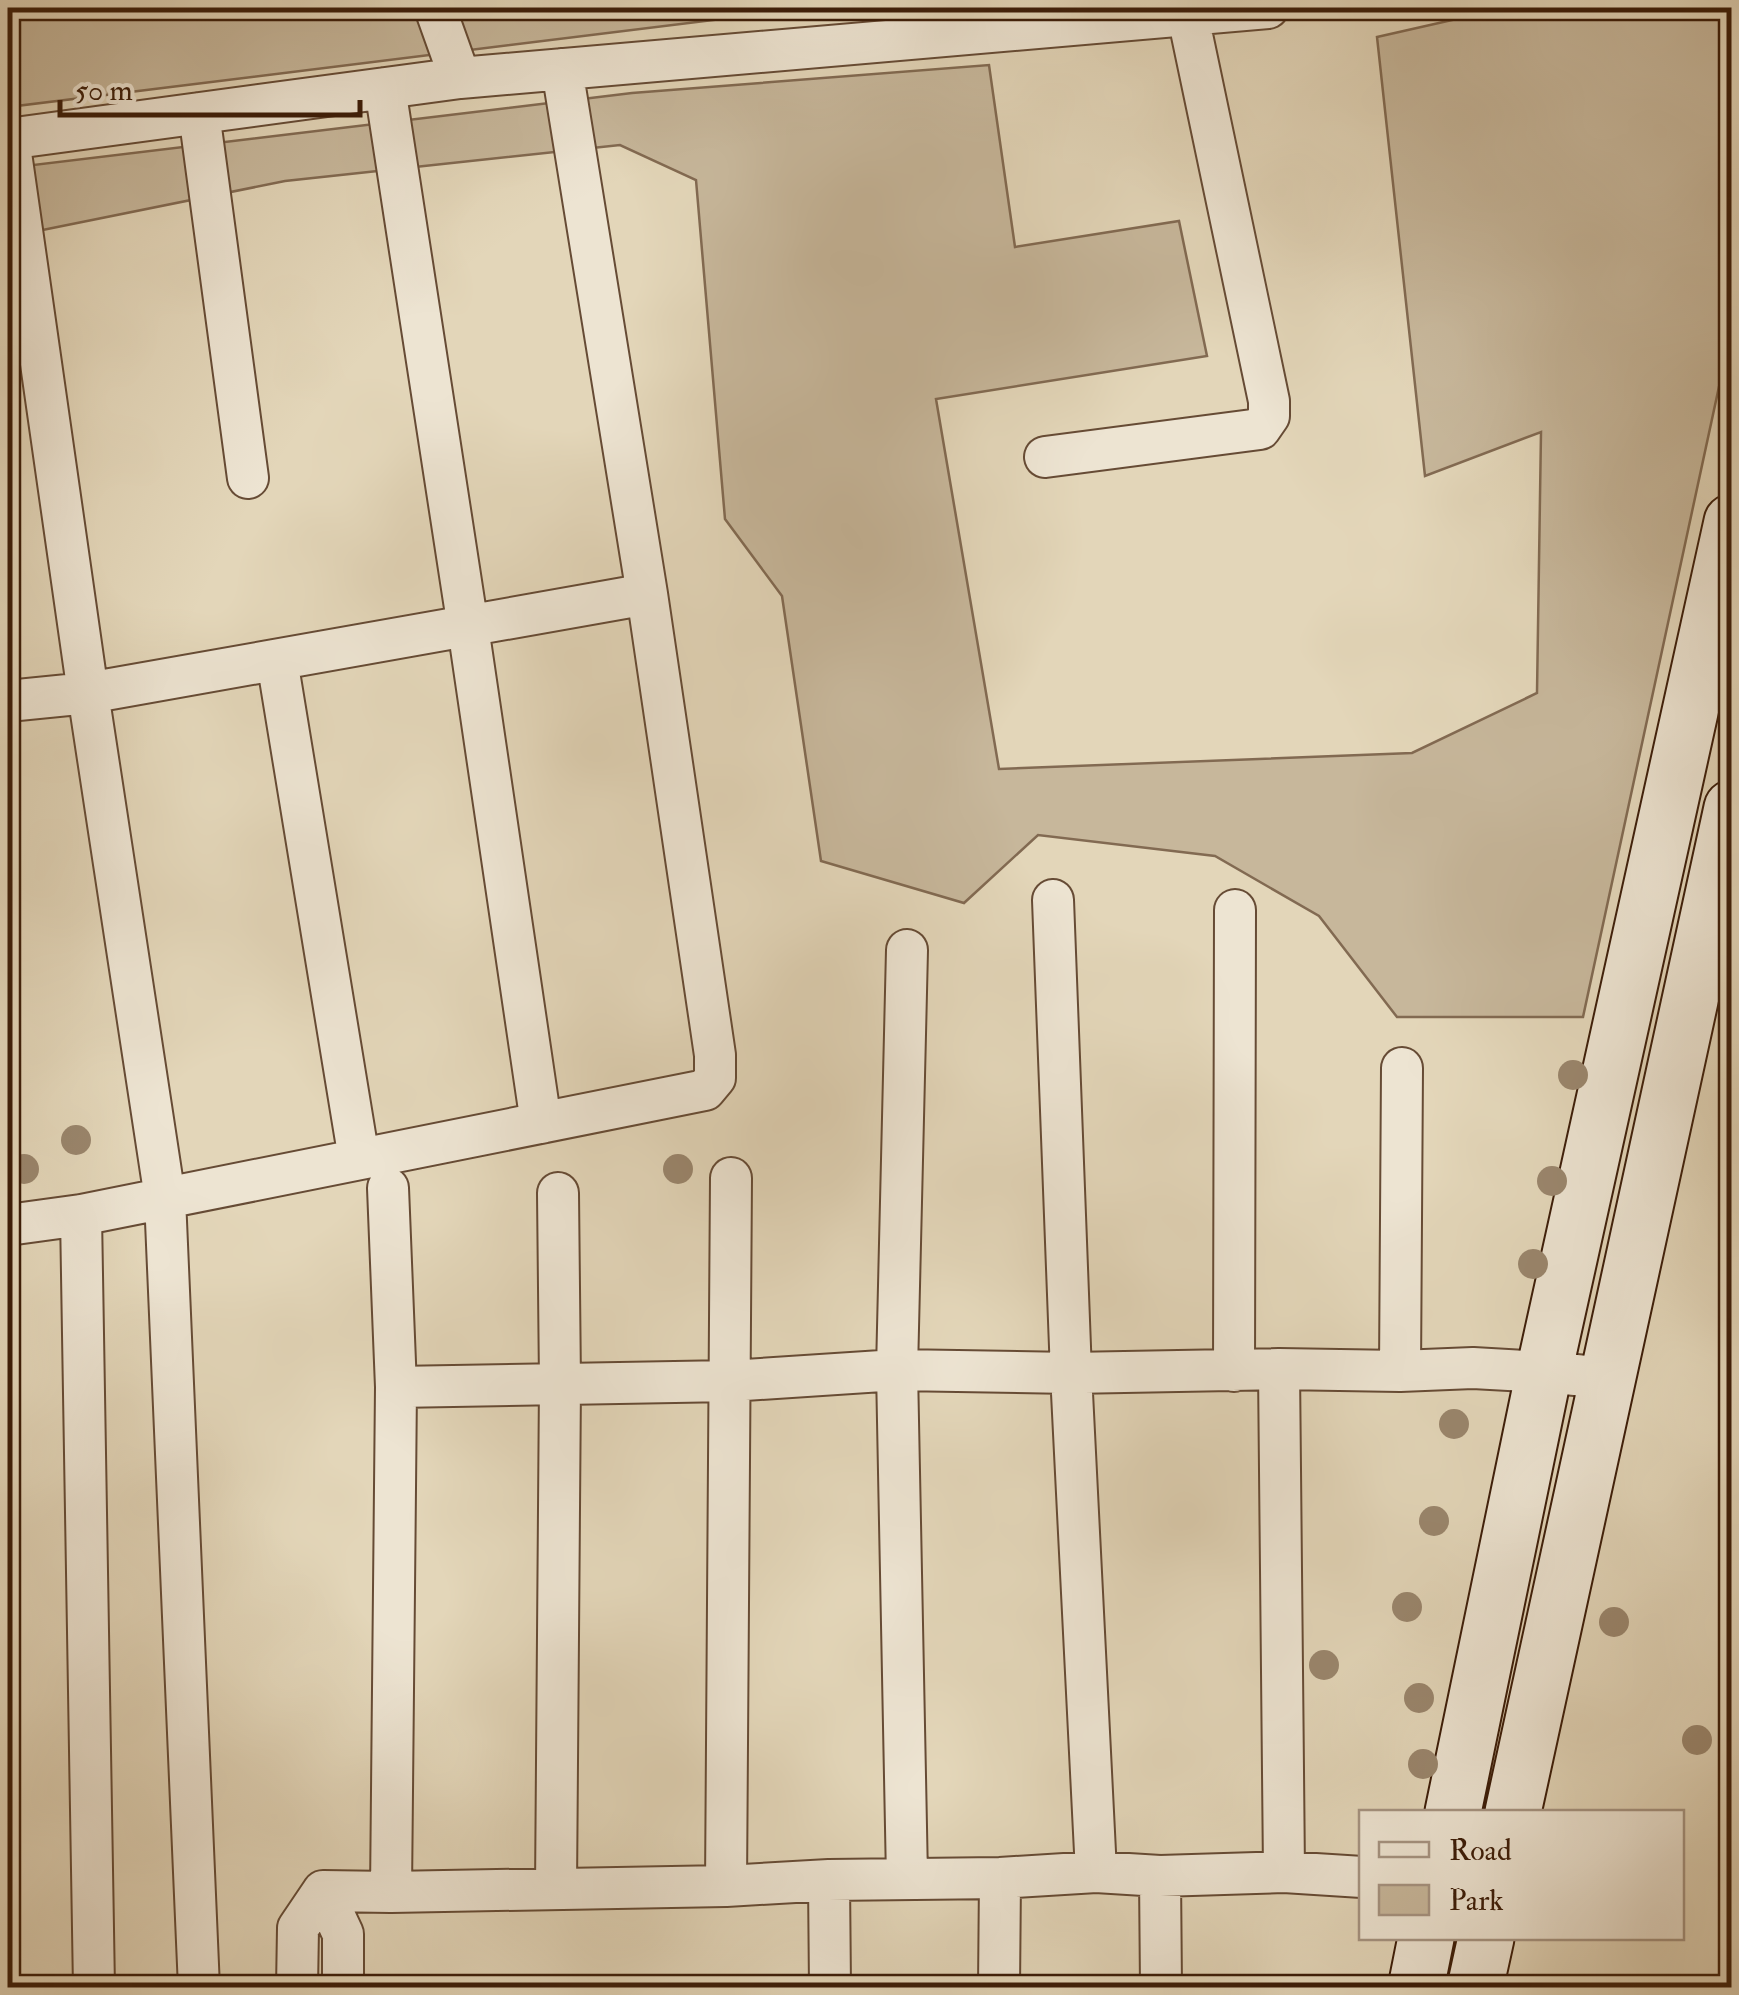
<svg xmlns="http://www.w3.org/2000/svg" width="1739" height="1995" font-family="'IM FELL Double Pica',serif">
<style>
.green{fill:#c7b79b;stroke:#826a52;stroke-width:2.5}
.lines{fill:none;stroke-linecap:round;stroke-linejoin:round}
.street-casing{stroke:#664b35;stroke-width:44}
.secondary-casing{stroke:#3c1d09;stroke-width:59}
.street{stroke:#ede4d2;stroke-width:40}
.secondary{stroke:#ede4d2;stroke-width:55}
.tree{fill:#9a866d}
</style>
<rect width="100%" height="100%" fill="#e3d6b9"/>
<filter id="stains"><feTurbulence type="fractalNoise" baseFrequency=".002" numOctaves="4"/><feColorMatrix values="0 0 0 0 .2 0 0 0 0 .09 0 0 0 0 .02 0 0 0 .5 -.17"/></filter>
<radialGradient id="worn" r=".72"><stop offset=".6" stop-color="#630" stop-opacity="0"/><stop offset="1" stop-color="#630" stop-opacity=".3"/></radialGradient>
<path class="green" d="M8 8H811L8 107Z
M1505 8H1731V331L1583 1017H1397L1319 916 1215 856 1038 835 964 903 821 861 782 596 725 519 696 180 620 145 285 181 8 237V168L632 93 989 65 1015 247 1179 221 1207 356 936 399 999 769 1412 753 1537 693 1541 432 1425 476 1377 37Z"/>
<g class="lines">
<g class="street-casing">
<path id="street" d="M435 8 460 78
M385 88 468 627 541 1123
M199 113 248 478
M8 139 460 78 1268 8
M9 139 88 693 165 1198 199 1988
M1045 457 1260 429 1269 416V401L1188 16
M277 660 359 1159
M8 701 88 693 647 594
M1053 900 1071 1373 1096 1872
M388 1188 396 1387 391 1892
M81 1215 94 1988
M8 1225 81 1215 705 1090 715 1078V1055L647 594 562 69
M1279 1369 1284 1872
M1234 1371 1235 910
M1400 1371 1402 1068
M396 1387 730 1381 897 1370 1071 1373 1279 1369 1400 1371 1473 1368 1544 1372 1607 1378
M1160 1876 1161 1988
M907 1878 897 1370 907 950
M829 1880 830 1988
M726 1886 731 1178
M556 1889 560 1383 558 1193
M323 1891 391 1892 726 1886 829 1880 1000 1878 1096 1872 1160 1876 1284 1872 1362 1877
M297 1988 298 1928 323 1891 343 1934V1988
M999 1988 1000 1878"/>
</g>
<g class="secondary-casing">
<path id="secondary" d="M1453 1812 1544 1372 1732 522
M1513 1812 1732 808
M1416 1988 1426 1938
M1475 1988 1486 1938"/>
</g>
<use href="#street" class="street"/>
<use href="#secondary" class="secondary"/>
</g>
<g class="tree">
<circle cx="1573" cy="1075" r="15"/>
<circle cx="76" cy="1140" r="15"/>
<circle cx="24" cy="1169" r="15"/>
<circle cx="678" cy="1169" r="15"/>
<circle cx="1552" cy="1181" r="15"/>
<circle cx="1533" cy="1264" r="15"/>
<circle cx="1454" cy="1424" r="15"/>
<circle cx="1434" cy="1521" r="15"/>
<circle cx="1407" cy="1607" r="15"/>
<circle cx="1614" cy="1622" r="15"/>
<circle cx="1324" cy="1665" r="15"/>
<circle cx="1419" cy="1698" r="15"/>
<circle cx="1697" cy="1740" r="15"/>
<circle cx="1423" cy="1764" r="15"/>
</g>
<rect width="1739" height="1995" fill="none" stroke="#e3d6b9" stroke-width="40"/>
<rect x="10" y="10" width="1719" height="1975" fill="none" stroke="#3c1d09" stroke-width="5"/>
<rect x="20" y="20" width="1699" height="1955" fill="none" stroke="#3c1d09" stroke-width="2.5"/>
<rect x="1359" y="1810" width="325" height="130" fill="#ede4d2" stroke="#a69482" stroke-width="2.5"/>
<rect x="1379" y="1842" width="50" height="15" fill="#ede4d2" stroke="#a69482" stroke-width="2.5"/>
<text x="1449" y="1860" font-size="30" fill="#3c1d09">Road</text>
<rect x="1379" y="1885" width="50" height="30" fill="#c7b79b" stroke="#a69482" stroke-width="2.5"/>
<text x="1449" y="1910" font-size="30" fill="#3c1d09">Park</text>
<path d="M60 100v15h300v-15" fill="none" stroke="#3c1d09" stroke-width="5"/>
<text x="75" y="100" font-size="30" fill="#3c1d09" stroke="#ede4d2" stroke-width="8" paint-order="stroke">50 m</text>
<rect width="100%" height="100%" filter="url(#stains)"/>
<rect width="100%" height="100%" fill="url(#worn)"/>
</svg>
